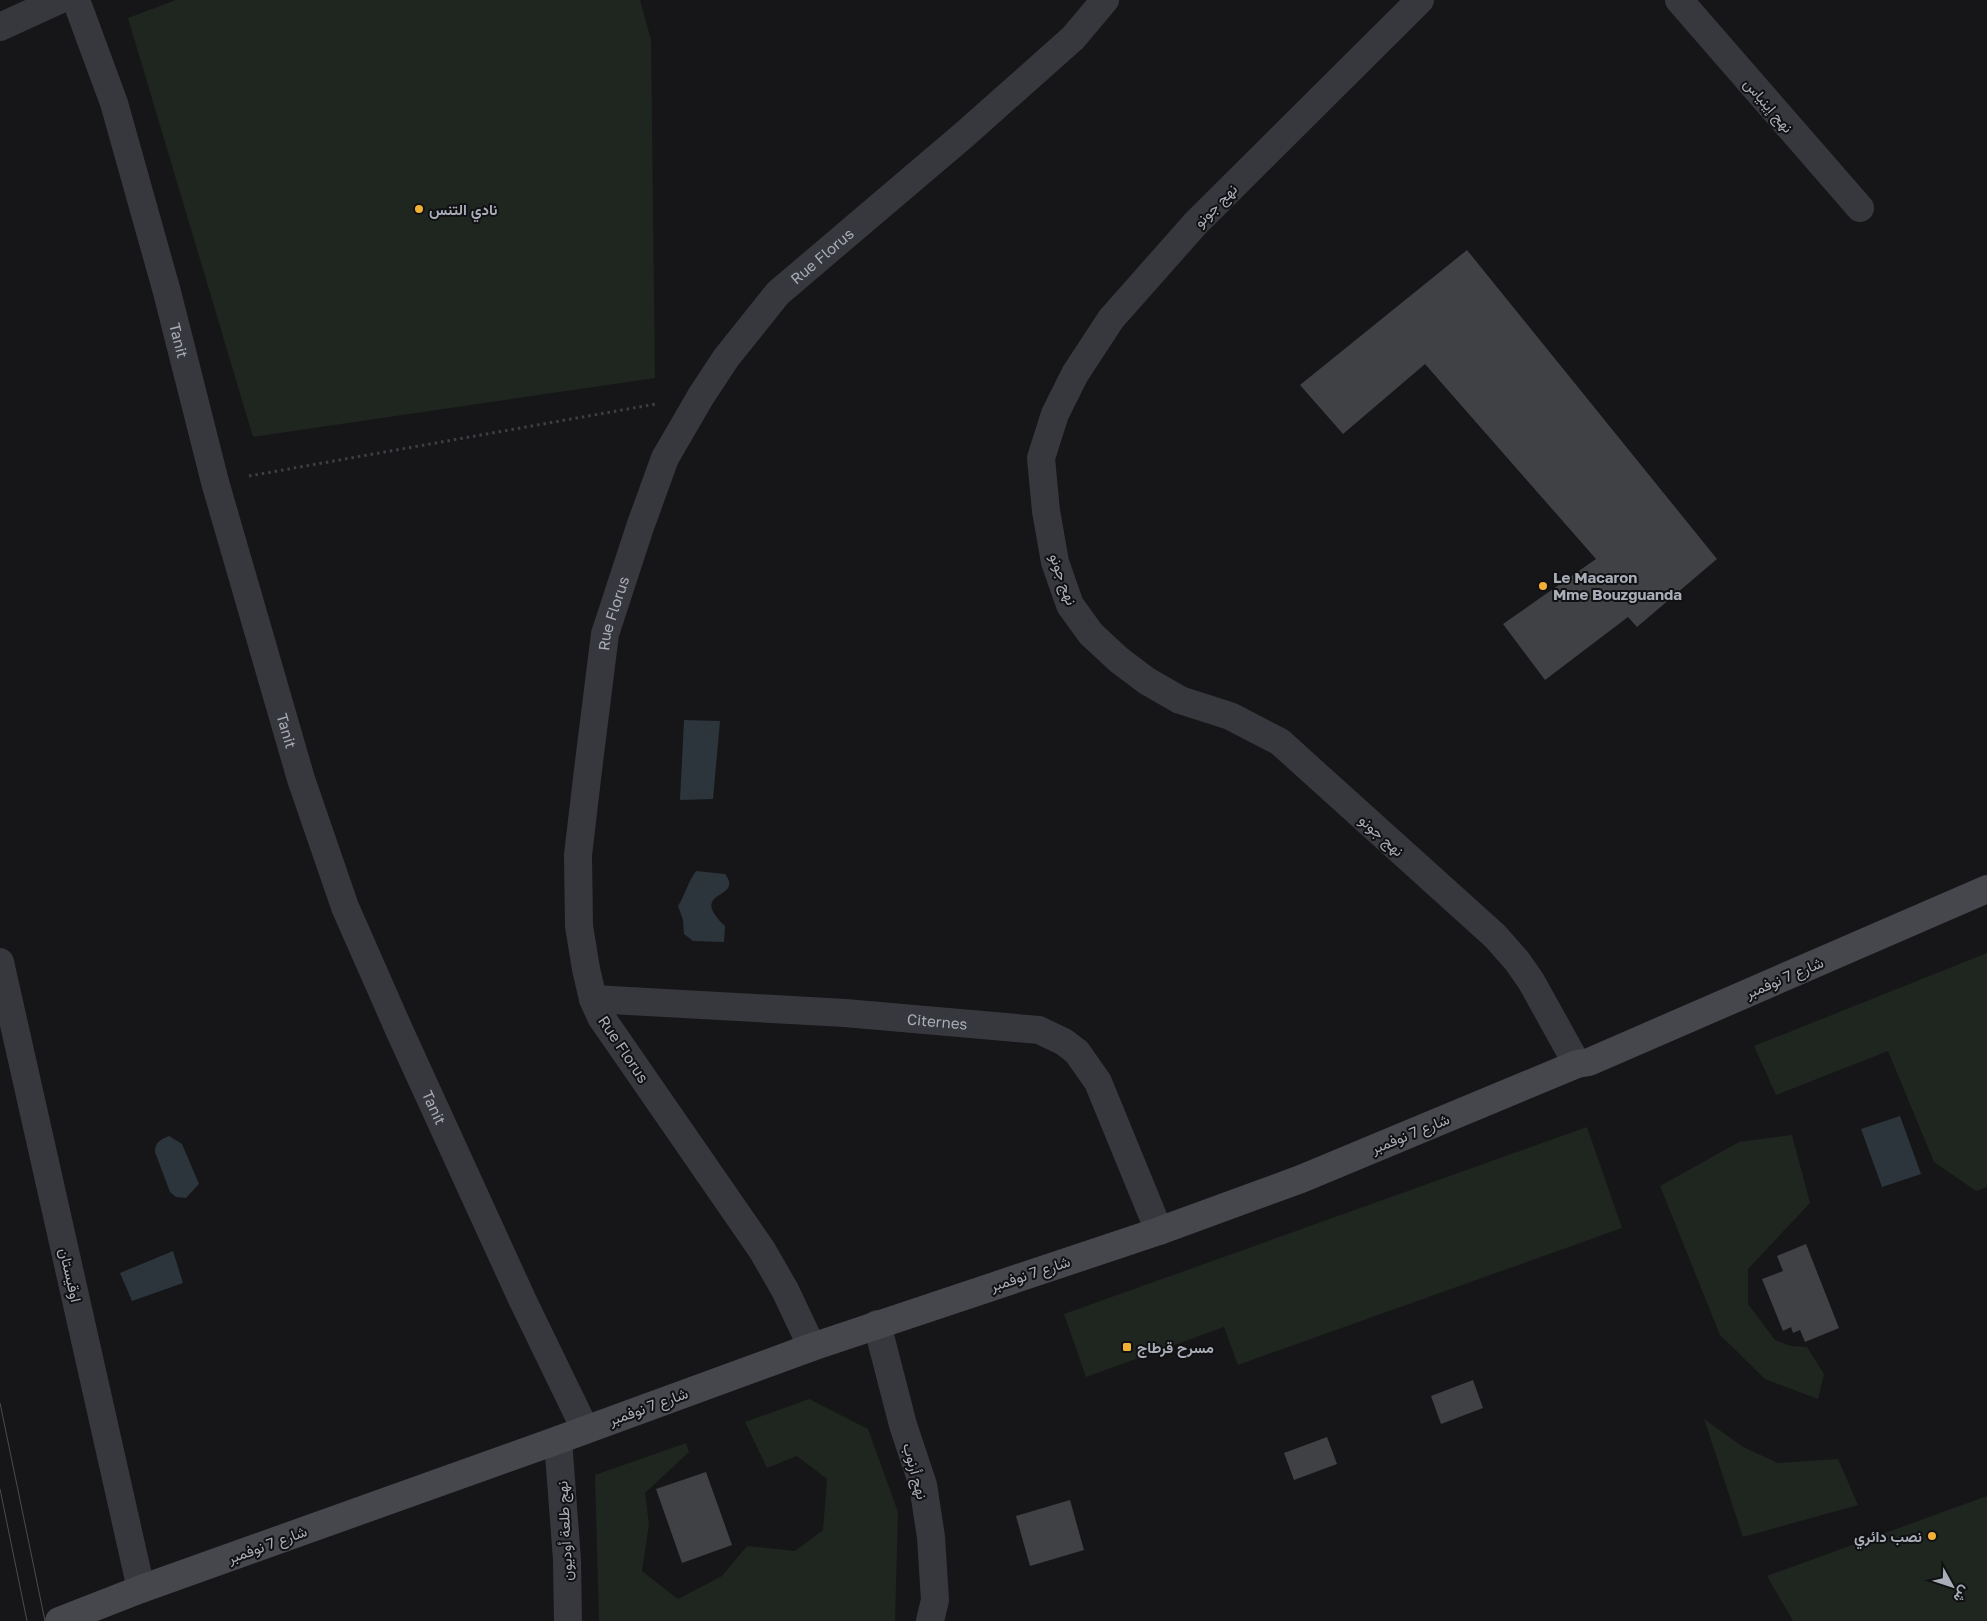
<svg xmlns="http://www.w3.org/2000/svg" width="1987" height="1621" font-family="'Golos Text',Vazirmatn,sans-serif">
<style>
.green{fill:#1e261f}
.water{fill:#2c353c}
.building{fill:#404145}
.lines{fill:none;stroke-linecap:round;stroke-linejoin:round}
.path{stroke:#3d3f44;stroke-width:3;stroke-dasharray:2.5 4;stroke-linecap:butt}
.minor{stroke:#37383d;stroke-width:28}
.tertiary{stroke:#37383d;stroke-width:28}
.secondary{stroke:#45474d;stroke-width:28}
.tram{stroke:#4a4c52;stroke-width:1}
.poi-dot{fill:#f2b134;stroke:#111113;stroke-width:2}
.labels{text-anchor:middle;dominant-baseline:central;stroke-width:4;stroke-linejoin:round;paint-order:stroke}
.street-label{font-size:15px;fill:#a8adb8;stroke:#111113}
.poi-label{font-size:15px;font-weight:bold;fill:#a8adb8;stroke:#111113;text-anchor:start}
</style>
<rect width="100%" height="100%" fill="#161618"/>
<path class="green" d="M176 0H640L651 40 655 378 253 437 128 18Z
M1987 953V1187L1976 1191 1934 1162 1888 1051 1776 1095 1754 1046Z
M1587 1127 1622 1228 1238 1365 1224 1327 1086 1377 1064 1314Z
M1792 1135 1810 1203 1748 1269V1304L1775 1340 1791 1346 1807 1347 1824 1374 1818 1399 1765 1379 1720 1335 1660 1186 1739 1142Z
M809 1399 868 1429 898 1512 895 1621H599L595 1475 686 1443 689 1452 645 1493 649 1524 642 1571 678 1599 722 1576 747 1546 795 1551 823 1530 827 1479 797 1456 767 1468 745 1422Z
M1704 1419 1743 1447 1778 1463 1838 1459 1858 1505 1743 1537Z
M1987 1496V1621H1793L1767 1576Z"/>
<path class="water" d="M684 720 720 721 713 799 680 800Z
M696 871 725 874C745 900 686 889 725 926L724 942 693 941 684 934 683 920 678 906C685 895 688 882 696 871Z
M1900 1116 1921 1174 1882 1187 1861 1129Z
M169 1136 182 1144 199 1184 186 1198 176 1197 170 1192 155 1152C155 1142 160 1140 169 1136Z
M173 1251 183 1283 132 1301 120 1273Z"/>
<path class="building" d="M1467 250 1717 559 1637 627 1628 617 1545 680 1503 624 1596 559 1425 364 1343 434 1300 385Z
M1806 1244 1839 1328 1805 1342 1800 1330 1793 1333 1791 1327 1783 1331 1762 1279 1783 1271 1777 1256Z
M1473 1380 1483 1408 1441 1424 1431 1396Z
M1327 1437 1337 1464 1294 1480 1284 1453Z
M706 1472 732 1545 682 1563 656 1489Z
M1070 1500 1084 1550 1030 1566 1016 1516Z"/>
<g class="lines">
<path class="path" d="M249 476 656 404"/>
<g class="minor">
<path id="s1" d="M76 0 114 103 167 292 215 482 301 779 345 907 400 1032 522 1299 585 1429"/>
<path d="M1420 0 1195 224 1111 319 1075 374 1055 414 1041 458 1046 511 1055 562 1070 605 1091 634 1119 660 1147 681 1180 700 1230 716 1280 742 1495 936 1517 961 1531 981 1577 1064"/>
<path d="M1679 0 1860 208"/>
<path id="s2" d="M593 999 845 1013 1039 1030 1064 1042 1077 1052 1098 1082 1159 1231"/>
<path d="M877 1324 903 1425 923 1485 931 1537 935 1600 930 1621"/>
<path id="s3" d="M812 1347 785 1290 762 1250 601 1017 593 999 586 969 579 926 578 855 588 770 605 634 640 527 665 458 701 396 726 358 778 293 965 134 1073 38 1105 0"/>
<path d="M558 1440 567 1560 568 1621"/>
</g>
<path class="tertiary" d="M0 27 59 0
M0 962 141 1589"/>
<path class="secondary" d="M59 1621 141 1589 558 1440 812 1347 1159 1231 1301 1179 1577 1064 1589 1062 1987 889"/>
<path class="tram" d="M0 1403 45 1621
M0 1489 27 1621"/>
</g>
<g class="poi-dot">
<circle cx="419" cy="209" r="5"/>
<circle cx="1543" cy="586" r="5"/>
<rect x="1122" y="1342" width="10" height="10" rx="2.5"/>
<circle cx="1932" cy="1536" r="5"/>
</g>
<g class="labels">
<g class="street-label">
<text transform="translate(1769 105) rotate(49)">نهج إينياس</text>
<text transform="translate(1215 205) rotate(-45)">نهج جونو</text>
<text stroke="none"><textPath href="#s3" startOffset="1224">Rue Florus</textPath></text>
<text stroke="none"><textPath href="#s1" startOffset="356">Tanit</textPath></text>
<text transform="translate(1064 579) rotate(71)">نهج جونو</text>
<text stroke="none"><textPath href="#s3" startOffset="802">Rue Florus</textPath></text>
<text stroke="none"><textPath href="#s1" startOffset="761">Tanit</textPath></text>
<text transform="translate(1382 835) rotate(42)">نهج جونو</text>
<text transform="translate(1784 977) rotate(-23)">شارع 7 نوفمبر</text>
<text stroke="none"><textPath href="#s2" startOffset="345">Citernes</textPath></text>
<text transform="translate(624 1049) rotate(56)">Rue Florus</text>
<text stroke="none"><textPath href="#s1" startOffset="1166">Tanit</textPath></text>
<text transform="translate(1410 1133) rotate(-22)">شارع 7 نوفمبر</text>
<text transform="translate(1030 1273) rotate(-18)">شارع 7 نوفمبر</text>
<text transform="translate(71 1275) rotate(77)">اوقيستان</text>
<text transform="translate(648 1406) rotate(-20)">شارع 7 نوفمبر</text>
<text transform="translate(916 1471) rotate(75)">نهج أرنوب</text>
<text transform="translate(564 1531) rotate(-93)">نهج طلعة أوديون</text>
<text transform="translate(267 1544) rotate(-20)">شارع 7 نوفمبر</text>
</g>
<g class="poi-label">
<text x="429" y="209">نادي التنس</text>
<text x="1553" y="577">Le Macaron<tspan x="1553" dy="17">Mme Bouzguanda</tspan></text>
<text x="1137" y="1347">مسرح قرطاج</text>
<text x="1922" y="1536" text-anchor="end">نصب دائري</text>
</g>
</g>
<g transform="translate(1952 1586) rotate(130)" stroke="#111113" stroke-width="4" paint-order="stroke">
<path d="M0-4L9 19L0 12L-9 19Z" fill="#a8adb8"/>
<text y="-8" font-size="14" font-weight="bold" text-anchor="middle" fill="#a8adb8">ش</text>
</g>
</svg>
